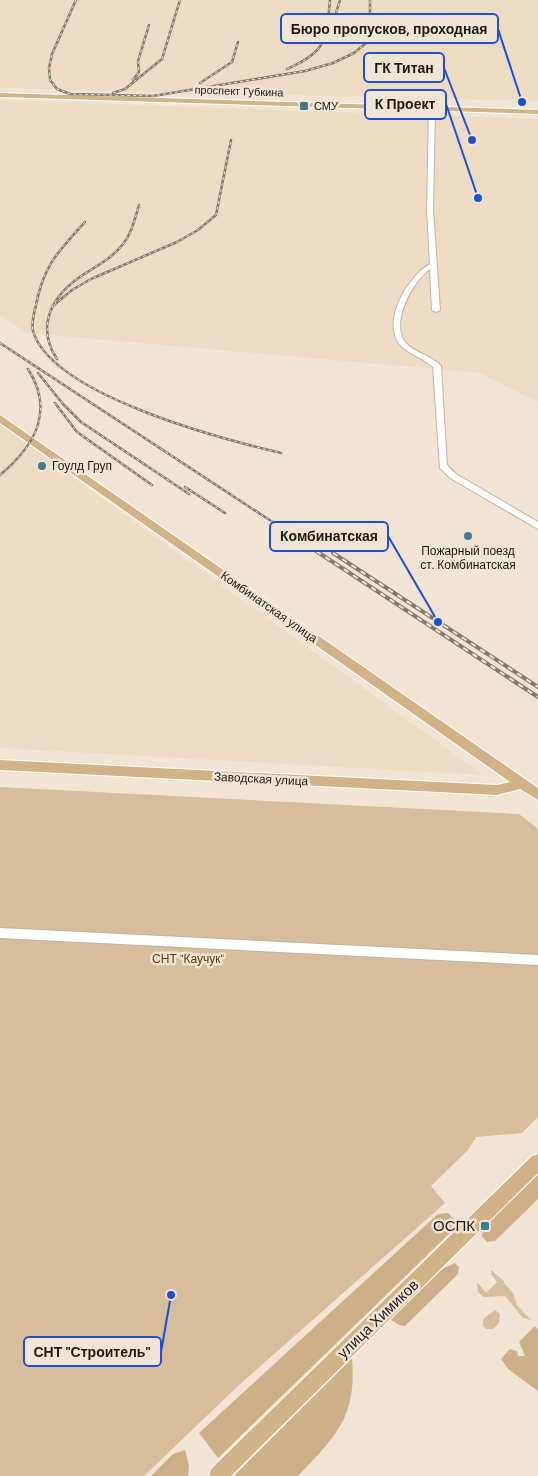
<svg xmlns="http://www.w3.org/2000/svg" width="538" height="1476" font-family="'DM Sans',sans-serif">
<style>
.built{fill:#eedbc4}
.green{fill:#d7bd9b}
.forest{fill:#cdaf88}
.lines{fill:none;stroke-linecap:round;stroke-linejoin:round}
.minor-casing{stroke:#c0b3a3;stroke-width:2}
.major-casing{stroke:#fff;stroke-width:2}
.minor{fill:#fff;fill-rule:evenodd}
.major{fill:#d1b387;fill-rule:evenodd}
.rail-far1-casing{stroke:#82796f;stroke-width:2.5}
.rail-casing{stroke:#82796f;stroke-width:4}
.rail-far1{stroke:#f2e4d4;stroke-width:1;stroke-dasharray:3;stroke-linecap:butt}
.rail{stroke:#f2e4d4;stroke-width:2;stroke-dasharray:5.5;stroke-linecap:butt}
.poi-dot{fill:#3d7b91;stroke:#f2e4d4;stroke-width:2}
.labels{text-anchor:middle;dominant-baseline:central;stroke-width:5;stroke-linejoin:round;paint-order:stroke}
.far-street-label{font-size:11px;fill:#1e1a14;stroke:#f2e4d4}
.far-poi-label{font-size:11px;fill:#1e1a14;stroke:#f2e4d4;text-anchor:start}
.poi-label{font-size:12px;fill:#1e1a14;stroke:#f2e4d4;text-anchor:start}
.street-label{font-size:12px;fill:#1e1a14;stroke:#f2e4d4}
.park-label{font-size:12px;fill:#593b0a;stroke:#f2e4d4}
.near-poi-label{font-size:15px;fill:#1e1a14;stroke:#f2e4d4;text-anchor:end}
.near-street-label{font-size:15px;fill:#1e1a14;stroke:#f2e4d4}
.leader{fill:none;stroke:#1d4ed8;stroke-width:2}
.callout-dot{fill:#1d4ed8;stroke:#f2e4d4;stroke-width:2}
.callout{fill:#f2e4d4;stroke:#1d4ed8;stroke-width:2}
.callout-label{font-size:14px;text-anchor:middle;font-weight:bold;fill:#1e1a14}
</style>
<rect width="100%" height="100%" fill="#f2e4d4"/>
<path class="built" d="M0 0H538V101L0 88Z
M0 100 538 119V402L480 373 27 333 0 315Z
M0 424 483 775 0 748Z"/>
<path class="green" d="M0 787 519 814 538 829V1117L522 1133 476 1137 468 1150 431 1186 445 1203 238 1386 144 1476H0Z
M491 1270 504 1281V1283L513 1293 517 1305 531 1320 523 1318 505 1296 484 1297 478 1292 477 1282 486 1293 497 1282 491 1274Z
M495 1310 500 1314 499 1323 493 1329H486L483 1326V1319Z"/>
<path class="forest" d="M538 1174V1199L495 1241 487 1242 482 1236 483 1229 489 1220Z
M448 1213 455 1220V1228L218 1458 199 1433 438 1214Z
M455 1263 459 1267 458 1274 405 1326 399 1325 390 1319 438 1271Z
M535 1326 538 1330V1391L508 1369 501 1359 510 1349 517 1351 518 1356H525L519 1342Z
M352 1358C357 1417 336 1436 298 1476H234Z
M185 1450 189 1466 188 1476H151L173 1454Z"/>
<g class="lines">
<g class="minor-casing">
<path id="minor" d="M432 106 435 108 433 210 440 310 436 312 432 310 430 269C413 281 390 322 405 342 414 353 431 355 441 366L447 465 456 474 538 522V529L450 478 440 468 433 367C424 358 410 355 401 346 380 323 408 276 430 264L427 210 429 108Z
M0 928 538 955V965L0 938Z"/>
</g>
<g class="major-casing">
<path id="major" d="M0 93 538 110V114L0 97Z
M0 415 538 788V800L520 789 497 795 0 770V760L497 785 510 782 0 423Z
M538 1154V1173L231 1476H209L211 1469 532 1156Z"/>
</g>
<use href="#minor" class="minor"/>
<use href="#major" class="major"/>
<g class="rail-far1-casing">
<path id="rail-far1" d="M76 0 52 54 49 68 50 80 57 89 70 94 153 96 305 71 333 63 354 53 365 44 370 33V0
M331 29 340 0
M287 69C327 51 326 41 330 0
M133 80 139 72 138 61 149 25
M200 83 232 62 238 42
M113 93 125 89 162 59 180 0
M85 222C58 252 44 264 36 305 34 313 31 323 33 331 52 395 222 439 281 453
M54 305 72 290 91 279 177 242 198 230 216 215 231 140
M0 343 309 546
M57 359C37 329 49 300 77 279 92 268 111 260 123 244 132 233 135 218 139 205
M38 373 63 404 81 422 189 494
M55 403 77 432 152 485
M0 475C35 446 55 411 28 369
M185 487 225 513"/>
</g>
<g class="rail-casing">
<path id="rail" d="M307 545 538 697
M333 553 538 687"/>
</g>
<use href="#rail-far1" class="rail-far1"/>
<use href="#rail" class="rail"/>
</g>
<g class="poi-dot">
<rect x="299" y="101" width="10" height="10" rx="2.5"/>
<circle cx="42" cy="466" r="5"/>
<circle cx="468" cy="536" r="5"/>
<rect x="480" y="1221" width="10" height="10" rx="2.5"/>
</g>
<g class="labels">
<g class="far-street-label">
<text transform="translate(239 91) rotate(2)">проспект Губкина</text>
</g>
<g class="far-poi-label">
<text x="314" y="106">СМУ</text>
</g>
<g class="poi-label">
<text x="52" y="466">Гоулд Груп</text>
<text x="468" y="551" text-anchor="middle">Пожарный поезд<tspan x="468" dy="14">ст. Комбинатская</tspan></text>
</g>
<g class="street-label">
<text transform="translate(269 607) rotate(35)">Комбинатская улица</text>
<text transform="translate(261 779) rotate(3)">Заводская улица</text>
</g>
<g class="park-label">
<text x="188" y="959">СНТ "Каучук"</text>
</g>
<g class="near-poi-label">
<text x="475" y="1226">ОСПК</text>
</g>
<g class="near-street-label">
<text transform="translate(378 1319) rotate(-44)">улица Химиков</text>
</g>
</g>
<path class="leader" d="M522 102L498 29M472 140L444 68M478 198L446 104M438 622L388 536M171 1295L161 1352"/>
<g class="callout-dot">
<circle cx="522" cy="102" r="5"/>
<circle cx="472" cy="140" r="5"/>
<circle cx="478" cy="198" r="5"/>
<circle cx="438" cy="622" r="5"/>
<circle cx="171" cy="1295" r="5"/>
</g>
<g class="callout">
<rect x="281" y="14" width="217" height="29" rx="5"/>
<rect x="364" y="53" width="80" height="29" rx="5"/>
<rect x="365" y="90" width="81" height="29" rx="5"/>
<rect x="270" y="522" width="118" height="29" rx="5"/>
<rect x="24" y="1337" width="137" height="29" rx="5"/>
</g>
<g class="callout-label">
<text x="389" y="34">Бюро пропусков, проходная</text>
<text x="404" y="73">ГК Титан</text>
<text x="405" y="109">К Проект</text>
<text x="329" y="541">Комбинатская</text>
<text x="92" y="1357">СНТ "Строитель"</text>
</g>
</svg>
